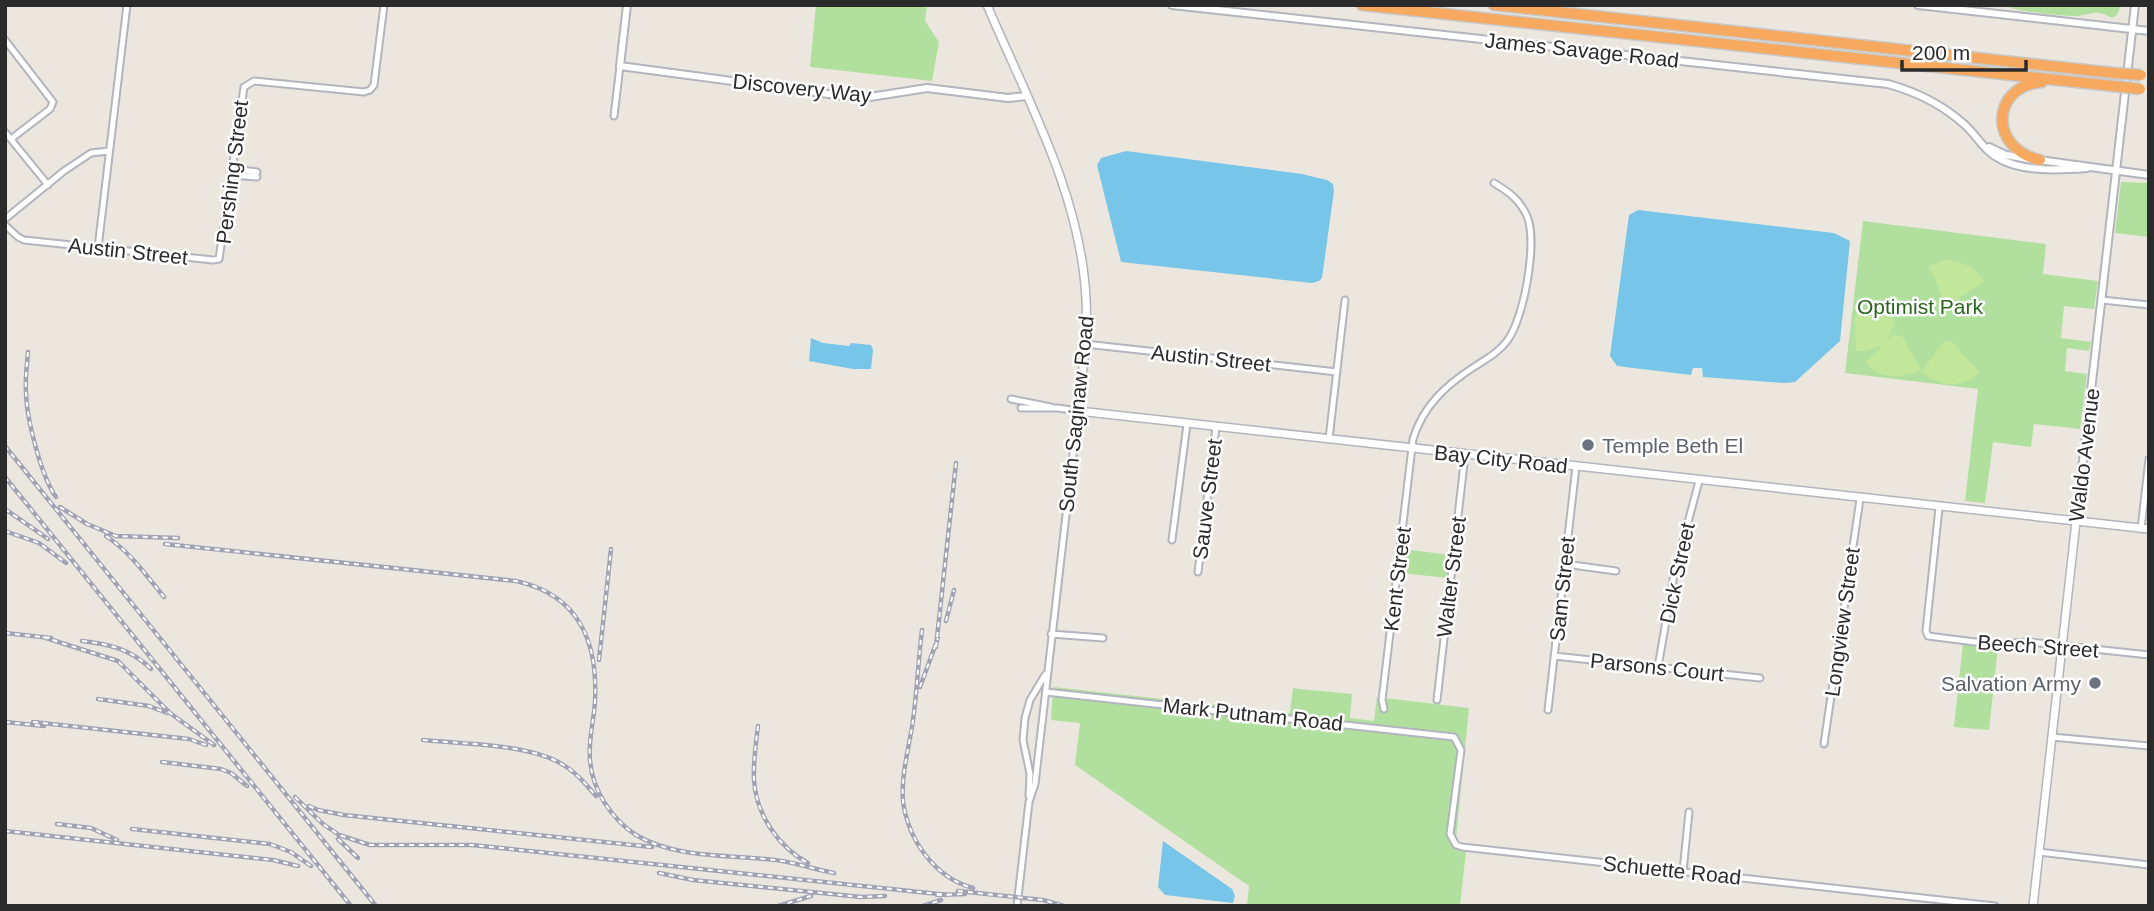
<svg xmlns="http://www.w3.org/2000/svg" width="2154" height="911" font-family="Helvetica,sans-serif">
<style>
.green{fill:#b1e09e}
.pitch{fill:#c2e79a}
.water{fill:#77c5e9}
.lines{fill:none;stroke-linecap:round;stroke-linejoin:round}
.minor-casing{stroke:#b2b4be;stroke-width:9}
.tertiary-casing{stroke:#b2b4be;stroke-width:10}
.secondary-casing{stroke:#b2b4be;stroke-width:10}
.motorway-casing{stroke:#c8c8c8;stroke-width:13}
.minor{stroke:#fff;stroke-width:5}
.tertiary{stroke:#fff;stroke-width:6}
.secondary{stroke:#fff;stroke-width:7}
.motorway{stroke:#f7a95f;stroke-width:10}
.rail-casing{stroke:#a1a3b5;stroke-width:4.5}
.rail{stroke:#fff;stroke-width:2;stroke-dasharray:5;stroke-linecap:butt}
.motorway-bridge-casing{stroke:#c8c8c8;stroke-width:13;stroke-linecap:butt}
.motorway-bridge{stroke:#f7a95f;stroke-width:10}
.worship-dot{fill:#6b7280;stroke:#fff;stroke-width:2.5}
.labels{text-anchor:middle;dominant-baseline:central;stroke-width:5;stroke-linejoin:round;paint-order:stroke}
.street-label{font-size:21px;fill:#2b2b2b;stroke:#fff}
.park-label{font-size:21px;fill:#29661e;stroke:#fff}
.worship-label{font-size:21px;fill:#5b616d;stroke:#fff;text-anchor:start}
</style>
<rect width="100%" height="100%" fill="#ece7de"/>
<path class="green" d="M816 5H927L925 21 939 42 932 81 810 67Z
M2003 5H2121L2117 15 2112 18C2094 8 2093 15 2075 16 2061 16 2012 11 2003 5Z
M2121 182 2149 183V237L2115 233Z
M1863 221 2046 244 2043 274 2098 281 2094 309 2064 306 2061 338 2091 342 2089 351 2067 348 2065 371 2087 374 2080 429 2034 424 2031 447 1993 442 1985 503 1965 501 1978 389 1845 373Z
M1403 549 1451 555 1448 578 1400 573Z
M1963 643 1998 647 1989 730 1954 727Z
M1053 687 1290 713 1293 688 1300 689 1352 694 1350 718 1374 721 1377 697 1469 708 1455 849 1466 851 1460 906H1247L1249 886 1075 765 1080 723 1051 720Z"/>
<path class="pitch" d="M1944 260C1961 261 1975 266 1984 282L1951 303 1945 302 1929 266Z
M1860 312 1895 319 1891 333 1886 341 1893 335 1902 336 1921 370C1902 378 1879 380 1866 362L1884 344 1867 351H1856L1855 316Z
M1944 341 1952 342 1979 372C1964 390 1938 386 1921 372Z"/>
<path class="water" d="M1126 151 1302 174 1327 180 1333 184 1334 191 1322 278 1319 281 1312 283 1121 262 1097 165 1101 158Z
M1638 210 1834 233 1850 241 1840 341 1795 382 1785 383 1703 377 1702 368H1693L1691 375 1617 366 1610 356 1629 215Z
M811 338 823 343 849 346 851 343 871 345 873 350 871 369H853L809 361Z
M1163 841 1232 889 1235 896 1233 903 1165 895 1158 887Z"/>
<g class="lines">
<g class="minor-casing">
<path id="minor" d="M5 40 53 102 50 109 11 139
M614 116 620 66
M5 132 48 185
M232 169 257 172
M232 175 257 177
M5 219 64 171 91 153 109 151
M5 225 18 237 24 240 213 260 219 259 244 87 254 81 364 92 370 90 374 85 384 5
M98 248 127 5
M2102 300 2149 305
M1085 344 1337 372
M1011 399 1051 407
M1329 439 1345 300
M1939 508 1926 631 1928 636 1991 644 2029 642 2149 655
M2141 529 2149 459
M1172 540 1187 424
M1565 564 1616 571
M1198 572 1216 427
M1051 634 1103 638
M1554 656 1760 678
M1658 667 1674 575 1699 481
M1046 692 1454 737 1461 750 1450 834 1456 845 1462 847 1995 906
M1437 700 1465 455
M1384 709 1382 700 1413 439C1423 406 1446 385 1474 367 1486 359 1498 353 1507 341 1524 319 1538 242 1527 216 1520 200 1509 192 1494 183
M1548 710 1576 467
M2052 737 2149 746
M1824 744 1860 499
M1029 796 1030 774 1023 740 1025 718 1030 700 1045 675
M2039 852 2149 865
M1683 871 1689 812
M1017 906 1029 802 1035 784 1078 411 1058 408H1021"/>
</g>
<g class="tertiary-casing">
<path id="tertiary" d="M627 5 620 66 851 97H870L927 88 1008 98 1026 96
M1172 5 1888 84C1917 92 1943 105 1965 125 1977 136 1985 152 2000 159 2024 172 2060 170 2087 168
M1918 5 2149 31
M1989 147 2006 155 2028 159
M2039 160 2149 175
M2076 522 2135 5"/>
</g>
<g class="secondary-casing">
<path id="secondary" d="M987 5C1027 99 1081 195 1086 299 1088 336 1082 374 1078 411L2149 529
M2033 906 2076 522"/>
</g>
<g class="motorway-casing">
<path id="motorway" d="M1362 5 2113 86
M1494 5 2114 73
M2040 160C1988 148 1991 86 2042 82"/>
</g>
<use href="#minor" class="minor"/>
<use href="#tertiary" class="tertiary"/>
<use href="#secondary" class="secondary"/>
<use href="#motorway" class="motorway"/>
<g class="rail-casing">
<path id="rail" d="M28 352C27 365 25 378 26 391 26 417 41 476 56 497
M5 446 376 906
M5 477 351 906
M60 507 87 524 116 536 178 538
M5 509 48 539
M5 531 39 543 66 563
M106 536C130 552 146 575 164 597
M165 544 516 581C579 595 598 641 595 701 594 721 588 740 590 760 592 789 611 819 636 835 678 860 735 854 782 861 800 864 817 870 834 873
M946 621 954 590
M922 630C918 662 917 695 912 727 908 751 901 777 903 801 908 840 935 878 973 888
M5 633 51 638
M43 637 118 661 170 713 214 745
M82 641C109 644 131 649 151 669
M936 647 956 463
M599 660 611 549
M920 687 938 638
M98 699 149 706 167 713
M5 722 44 726
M33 722 189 739 206 745
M758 726C756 743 753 762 754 780 756 814 778 847 808 863
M423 740C462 744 527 744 560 763 575 771 585 783 596 796
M162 762 221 769 231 773 247 786
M295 797 323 824 339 835 370 845H472L948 895
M309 806 318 810 344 815 652 847
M57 824 91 828 117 840
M132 829 270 844 291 852 311 866
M5 831 273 860 298 866
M338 839 358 858
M659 873 693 880 861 897 885 896
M958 891 1043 900 1064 906
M937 895 965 894
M778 906 811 896
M923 906 941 900"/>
</g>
<use href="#rail" class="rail"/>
<g class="motorway-bridge-casing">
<path id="motorway-bridge" d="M2114 73 2141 75
M2113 86 2140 89"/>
</g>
<use href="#motorway-bridge" class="motorway-bridge"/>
</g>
<g class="worship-dot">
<circle cx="1588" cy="445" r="7"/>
<circle cx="2095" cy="683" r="7"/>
</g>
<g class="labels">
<g class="street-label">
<text transform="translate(1582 50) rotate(6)">James Savage Road</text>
<text transform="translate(802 88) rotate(6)">Discovery Way</text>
<text transform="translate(232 172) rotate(-83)">Pershing Street</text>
<text transform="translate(128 251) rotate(6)">Austin Street</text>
<text transform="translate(1211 358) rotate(6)">Austin Street</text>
<text transform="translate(1076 414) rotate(-84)">South Saginaw Road</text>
<text transform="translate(2084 455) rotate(-83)">Waldo Avenue</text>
<text transform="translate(1501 459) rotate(6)">Bay City Road</text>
<text transform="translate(1207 499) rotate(-83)">Sauve Street</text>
<text transform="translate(1677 573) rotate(-78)">Dick Street</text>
<text transform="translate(1451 577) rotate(-83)">Walter Street</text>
<text transform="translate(1397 579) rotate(-83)">Kent Street</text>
<text transform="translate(1562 589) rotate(-84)">Sam Street</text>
<text transform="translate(1842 622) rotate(-82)">Longview Street</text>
<text transform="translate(2038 646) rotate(4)">Beech Street</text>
<text transform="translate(1657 667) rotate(6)">Parsons Court</text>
<text transform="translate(1253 714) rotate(6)">Mark Putnam Road</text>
<text transform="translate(1672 870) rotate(6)">Schuette Road</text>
</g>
<g class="park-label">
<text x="1920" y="306">Optimist Park</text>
</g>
<g class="worship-label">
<text x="1602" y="445">Temple Beth El</text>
<text x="2081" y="683" text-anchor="end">Salvation Army</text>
</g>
</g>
<rect width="2154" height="911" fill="none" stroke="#2b2b2b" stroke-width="14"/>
<path d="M1902 60v10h124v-10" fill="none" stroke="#2b2b2b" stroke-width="3.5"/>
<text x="1912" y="60" font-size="21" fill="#2b2b2b" stroke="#ffffff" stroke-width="5" paint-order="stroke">200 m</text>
</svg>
